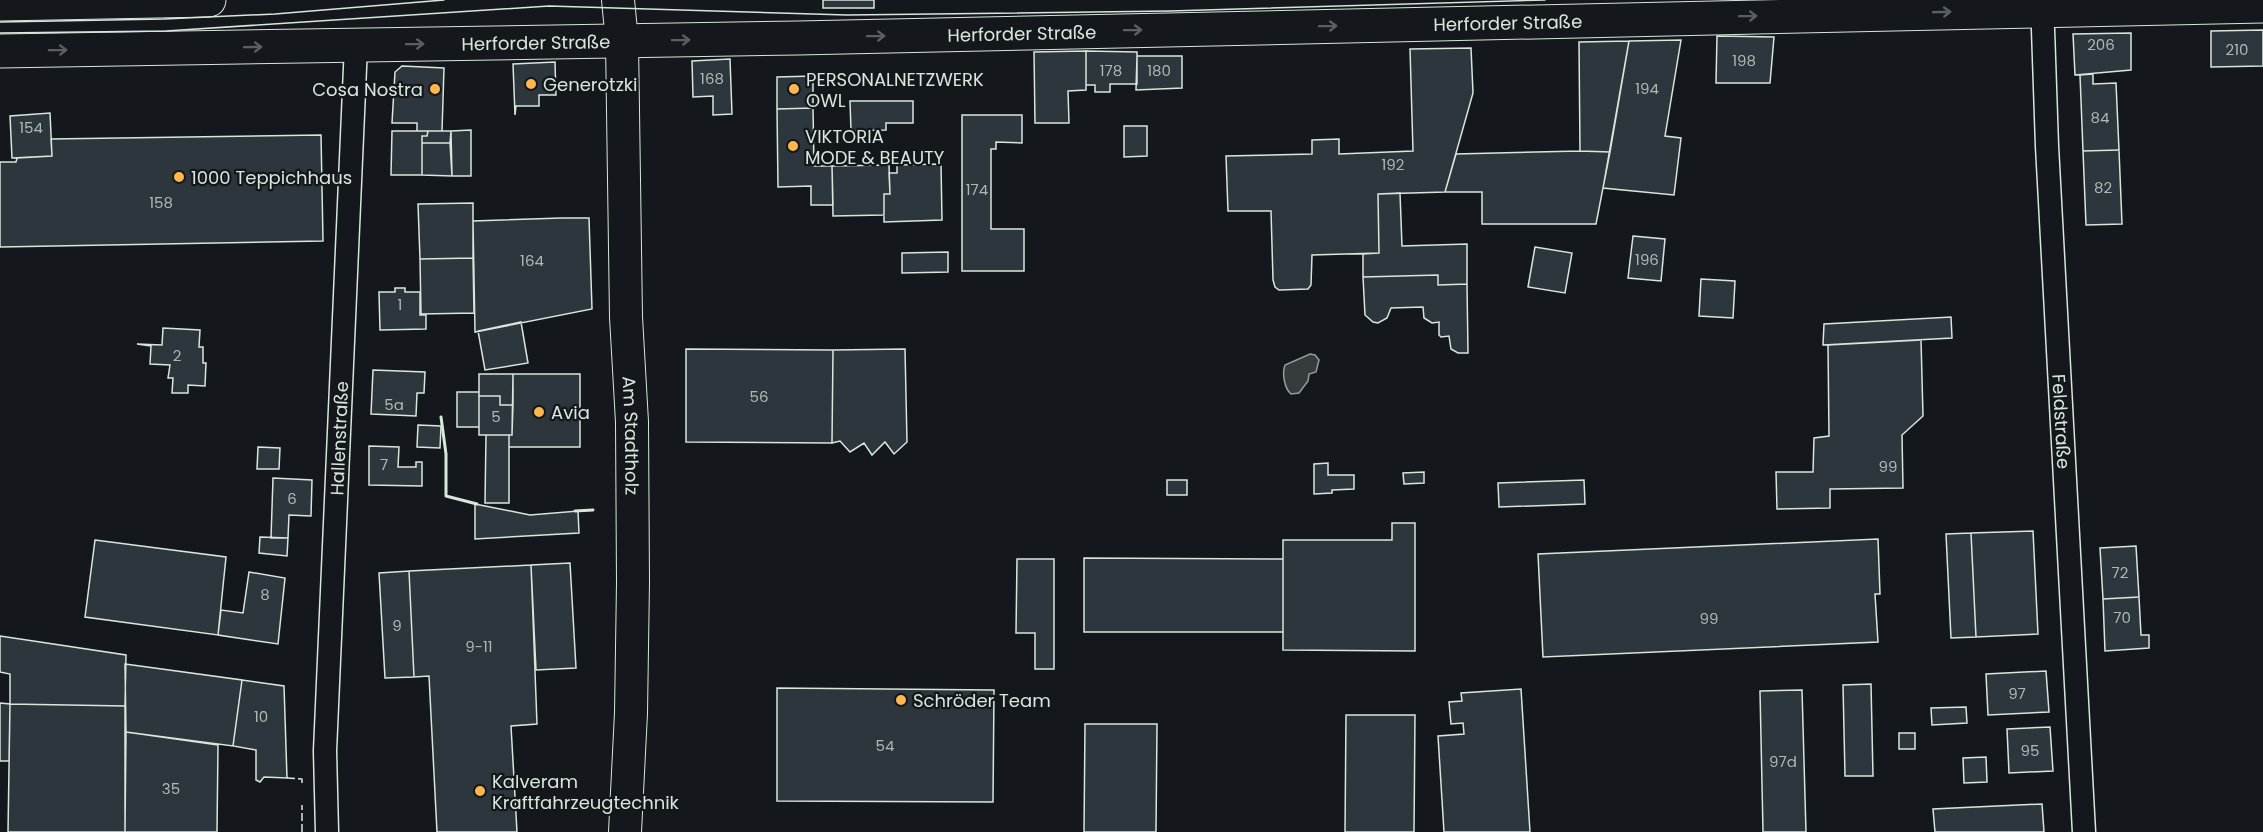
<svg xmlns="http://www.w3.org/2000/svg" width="2263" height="832" font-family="Poppins,sans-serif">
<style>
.water{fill:#363b3e;stroke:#939e99;stroke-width:1.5}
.building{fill:#2c363c;stroke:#d8e6dc;stroke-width:1.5}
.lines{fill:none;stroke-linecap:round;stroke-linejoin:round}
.street-casing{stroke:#d8e6dc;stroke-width:25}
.secondary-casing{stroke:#d8e6dc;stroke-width:34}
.primary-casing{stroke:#d8e6dc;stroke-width:35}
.street{stroke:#14181c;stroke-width:22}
.secondary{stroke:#14181c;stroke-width:32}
.primary{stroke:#14181c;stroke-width:33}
.tram{stroke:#d8e6dc;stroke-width:1.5}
.fence{stroke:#d8e6dc;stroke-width:1.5;stroke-dasharray:8 3;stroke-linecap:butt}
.wall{stroke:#d8e6dc;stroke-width:3}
.oneway{stroke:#59605f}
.poi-dot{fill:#ffb74d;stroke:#14181c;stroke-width:2}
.labels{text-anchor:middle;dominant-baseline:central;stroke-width:4.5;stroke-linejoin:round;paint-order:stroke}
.number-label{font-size:15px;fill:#adbab4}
.street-label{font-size:18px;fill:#d8e6dc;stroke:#14181c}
.poi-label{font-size:18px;fill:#d8e6dc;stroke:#14181c;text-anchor:start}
</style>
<rect width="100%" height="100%" fill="#14181c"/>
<path class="water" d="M1310 354 1315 355 1319 360 1316 372 1309 374 1308 381 1299 393 1291 394C1284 388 1282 373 1285 365Z"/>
<path class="building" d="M823 0H874V8H823Z
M2263 30V66L2211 67V31Z
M2131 33V70L2075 75 2073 34Z
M1717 36 1774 37 1770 83H1716Z
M1681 40 1665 136 1681 138 1674 195 1603 188 1629 41Z
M1629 41 1610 152 1580 151 1579 42Z
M1471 48 1473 93 1445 192 1378 194 1379 253 1312 255 1311 285 1308 289 1279 290 1275 287 1273 280 1271 211H1228L1226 156 1312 154V140L1339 139V154L1413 151 1410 49Z
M1086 51V90L1068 91 1069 123H1035L1034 52Z
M1086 51 1137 52V84H1110V92H1095V85H1086Z
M1137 56H1182V88L1136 90Z
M730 59 732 114 713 115V96L693 97 692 61Z
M555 62 556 95H539V106H516L515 115 513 64Z
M402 66 444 68 442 131H417V123H392L395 72Z
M2093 74V84L2116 83 2119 150 2083 151 2080 75Z
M813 76V108L777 109V77Z
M850 101H913V123H886V130L851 131Z
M813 108 814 166H832L833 205H811V186L778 187 777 109Z
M50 113 52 156 12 158 10 116Z
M962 115H1022V143L996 142V149H991V229H1024V271H962Z
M1124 126H1147V156L1124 157Z
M471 130V176H452L451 131Z
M392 131H428L427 136H422V175H391Z
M428 131H451L450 143H422V136H427Z
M321 135 323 241 0 247V162H16L17 158 52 156 51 139Z
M422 143H450L452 176 422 175Z
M2119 150 2122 224 2086 225 2083 151Z
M1580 151 1610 152 1596 224H1482V192H1445L1456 154Z
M941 164 942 220 884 222V194H890L889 173H897V165Z
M889 165 890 194H884V215L833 216 832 166Z
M1400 193 1402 246 1467 244V284L1438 285V275L1363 277V254L1379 253 1378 194Z
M473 203V258L420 259 418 204Z
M561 218H589L592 309 475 332 473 221Z
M1633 236 1665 239 1661 281 1628 278Z
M1535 247 1572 253 1565 293 1528 287Z
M948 252V272L902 273V253Z
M473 258 474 313 421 314 420 259Z
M1438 275V285L1467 284 1468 353H1458L1451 349 1449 336 1441 337 1439 335V322L1432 323 1424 318 1423 307 1391 308 1387 318 1378 323 1373 322 1365 315 1363 277Z
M1701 279 1735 281 1733 318 1699 316Z
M395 288H405V292H420V315H426V329L380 330 379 292H395Z
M1951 317 1952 338 1823 345 1824 324Z
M521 322 528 363 485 370 478 331Z
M163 328 200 330 199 347H203V363H206L205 386 188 385V393H172L173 378H168L170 365 150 364 151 346 137 344 162 345Z
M1921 340 1923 416 1902 435 1903 488 1830 489V508L1777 509 1776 472H1813L1814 438 1829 436 1828 345Z
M686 349 833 350 832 443 686 442Z
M905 349 907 442 894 454 885 442 872 455 864 443 850 452 840 441 832 443 833 350Z
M373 370 425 372 424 393H417L416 416 371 414Z
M479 374H513V405H500V396H479Z
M513 374H580V447H509V435H512Z
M457 392H479V427H457Z
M479 396H500V405H513L512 435H479Z
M418 425 441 426 440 448 417 447Z
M486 435H509V503H485Z
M369 446 399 447 398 467H416V462H422V486L369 485Z
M258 447 280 448 279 469H257Z
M1328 463V475H1354V489L1332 490V493L1314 494V464Z
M1424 472V483L1404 484 1403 473Z
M273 478 312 480 311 516 289 515 288 538H271Z
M1167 480H1187V495H1167Z
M1584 480 1585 504 1499 507 1498 483Z
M475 504 530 515 578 511 579 533 475 539Z
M1392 523H1415V651L1283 650V540H1392Z
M2033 531 2038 634 1976 637 1971 533Z
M1971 533 1976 637 1951 638 1946 534Z
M260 537 288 538 287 556 259 553Z
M1878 539 1880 594H1875L1878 642 1543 657 1538 554Z
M95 540 226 557 218 635 85 617Z
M2136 546 2139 597 2103 599 2100 548Z
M1084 558 1283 559V632H1084Z
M1017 559H1054V669H1035V633H1016Z
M570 563 576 668 536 670 531 565Z
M531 565 537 724 511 726 517 832H437L429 676 414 677 409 571Z
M409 571 414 677 385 678 379 573Z
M249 572 285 578 278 644 218 635 221 610 243 613Z
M2139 597 2141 635H2149V648L2105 651 2103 599Z
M0 636 126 655 125 706 10 704V674L0 672Z
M125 664 242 680 233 746 126 732Z
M2046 671 2049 712 1988 715 1986 674Z
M242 680 284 686 287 778 264 777 260 782 256 780V750L233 746Z
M1871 684 1873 776H1845L1843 685Z
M777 688 994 690 993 802 777 801Z
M1521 689 1530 832H1444L1438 736 1464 734 1463 723 1451 724 1449 702 1462 701 1461 693Z
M1802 690 1806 832H1763L1760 691Z
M0 703 10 704 9 761H0Z
M10 704 125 706V832H8Z
M1966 707 1967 723 1932 725 1931 708Z
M1346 715H1415L1414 832H1345Z
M1085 724H1157L1156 832H1084Z
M2050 727 2053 771 2009 773 2007 729Z
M126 732 218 745 217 832H125Z
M1899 733H1915V749H1899Z
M1986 757 1987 782 1964 783 1963 758Z
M2042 804 2044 832H1935L1933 809Z"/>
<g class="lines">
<g class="street-casing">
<g id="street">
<path id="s1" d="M2042 0 2047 146 2084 832"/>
<path id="s2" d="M327 832 325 751 356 45"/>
</g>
</g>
<g class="secondary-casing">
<g id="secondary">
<path id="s3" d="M618 0 622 41 626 317 632 422 633 582 631 713 625 832"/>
</g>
</g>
<g class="primary-casing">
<g id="primary">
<path d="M0 4 209 0"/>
<path id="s4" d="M0 51 798 38 2263 6"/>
</g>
</g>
<use href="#street" class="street"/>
<use href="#secondary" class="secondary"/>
<use href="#primary" class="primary"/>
<path class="tram" d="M0 22 164 19 275 14 444 0
M0 33 166 31 549 6 847 15 1170 11 1545 0"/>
<path class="fence" d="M287 778 302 779V786
M302 832V805"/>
<path class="wall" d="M441 417 446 454V496L477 504
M575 511 593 510"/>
</g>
<defs><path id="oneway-shaft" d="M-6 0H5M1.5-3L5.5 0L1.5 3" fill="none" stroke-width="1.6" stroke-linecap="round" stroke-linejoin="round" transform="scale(1.5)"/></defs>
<g class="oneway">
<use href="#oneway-shaft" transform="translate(1942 12) rotate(-2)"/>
<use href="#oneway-shaft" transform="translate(1748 16) rotate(-1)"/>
<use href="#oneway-shaft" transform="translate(1328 26) rotate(-1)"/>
<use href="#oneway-shaft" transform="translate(1133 30) rotate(-1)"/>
<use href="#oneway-shaft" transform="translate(876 36) rotate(-1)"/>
<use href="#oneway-shaft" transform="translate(681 40) rotate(-1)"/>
<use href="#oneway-shaft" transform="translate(415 44) rotate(-1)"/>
<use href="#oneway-shaft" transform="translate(253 47) rotate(-1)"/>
<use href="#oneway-shaft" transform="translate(58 50) rotate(-1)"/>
</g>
<g class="poi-dot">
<circle cx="531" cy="84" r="6"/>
<circle cx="435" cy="89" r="6"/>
<circle cx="794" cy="89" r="6"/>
<circle cx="793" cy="146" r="6"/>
<circle cx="179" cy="177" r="6"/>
<circle cx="539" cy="412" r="6"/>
<circle cx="901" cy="700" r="6"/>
<circle cx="480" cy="791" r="6"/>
</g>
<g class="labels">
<g class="number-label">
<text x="2101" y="44">206</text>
<text x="2237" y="49">210</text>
<text x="1744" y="60">198</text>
<text x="1111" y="70">178</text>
<text x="1159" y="70">180</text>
<text x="712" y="78">168</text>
<text x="1647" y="88">194</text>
<text x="2100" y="117">84</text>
<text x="31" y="127">154</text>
<text x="1393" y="164">192</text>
<text x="2103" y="187">82</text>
<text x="977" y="189">174</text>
<text x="161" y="202">158</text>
<text x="1647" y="259">196</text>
<text x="532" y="260">164</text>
<text x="400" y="304">1</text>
<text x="177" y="355">2</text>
<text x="759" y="396">56</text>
<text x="394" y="404">5a</text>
<text x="496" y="416">5</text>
<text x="384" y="464">7</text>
<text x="1888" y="466">99</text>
<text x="292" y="498">6</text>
<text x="2120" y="572">72</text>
<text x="265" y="594">8</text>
<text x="2122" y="617">70</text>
<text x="1709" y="618">99</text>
<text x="397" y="625">9</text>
<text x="479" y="646">9-11</text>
<text x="2017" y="693">97</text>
<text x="261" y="716">10</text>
<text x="885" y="745">54</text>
<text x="2030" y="750">95</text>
<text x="1783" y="761">97d</text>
<text x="171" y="788">35</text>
</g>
<g class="street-label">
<text stroke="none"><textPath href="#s4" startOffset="1508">Herforder Straße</textPath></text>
<text stroke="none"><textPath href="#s4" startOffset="1022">Herforder Straße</textPath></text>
<text stroke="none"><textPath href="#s4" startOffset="536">Herforder Straße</textPath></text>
<text stroke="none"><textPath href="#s1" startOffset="422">Feldstraße</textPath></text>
<text stroke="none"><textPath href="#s3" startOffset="436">Am Stadtholz</textPath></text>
<text stroke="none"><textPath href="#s2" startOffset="394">Hallenstraße</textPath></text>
</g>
<g class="poi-label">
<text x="806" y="79">PERSONALNETZWERK<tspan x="806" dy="21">OWL</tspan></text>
<text x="543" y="84">Generotzki</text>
<text x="423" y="89" text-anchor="end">Cosa Nostra</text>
<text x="805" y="136">VIKTORIA<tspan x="805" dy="21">MODE &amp; BEAUTY</tspan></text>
<text x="191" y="177">1000 Teppichhaus</text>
<text x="551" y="412">Avia</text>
<text x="913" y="700">Schröder Team</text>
<text x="492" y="781">Kalveram<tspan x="492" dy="21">Kraftfahrzeugtechnik</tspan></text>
</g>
</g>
</svg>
